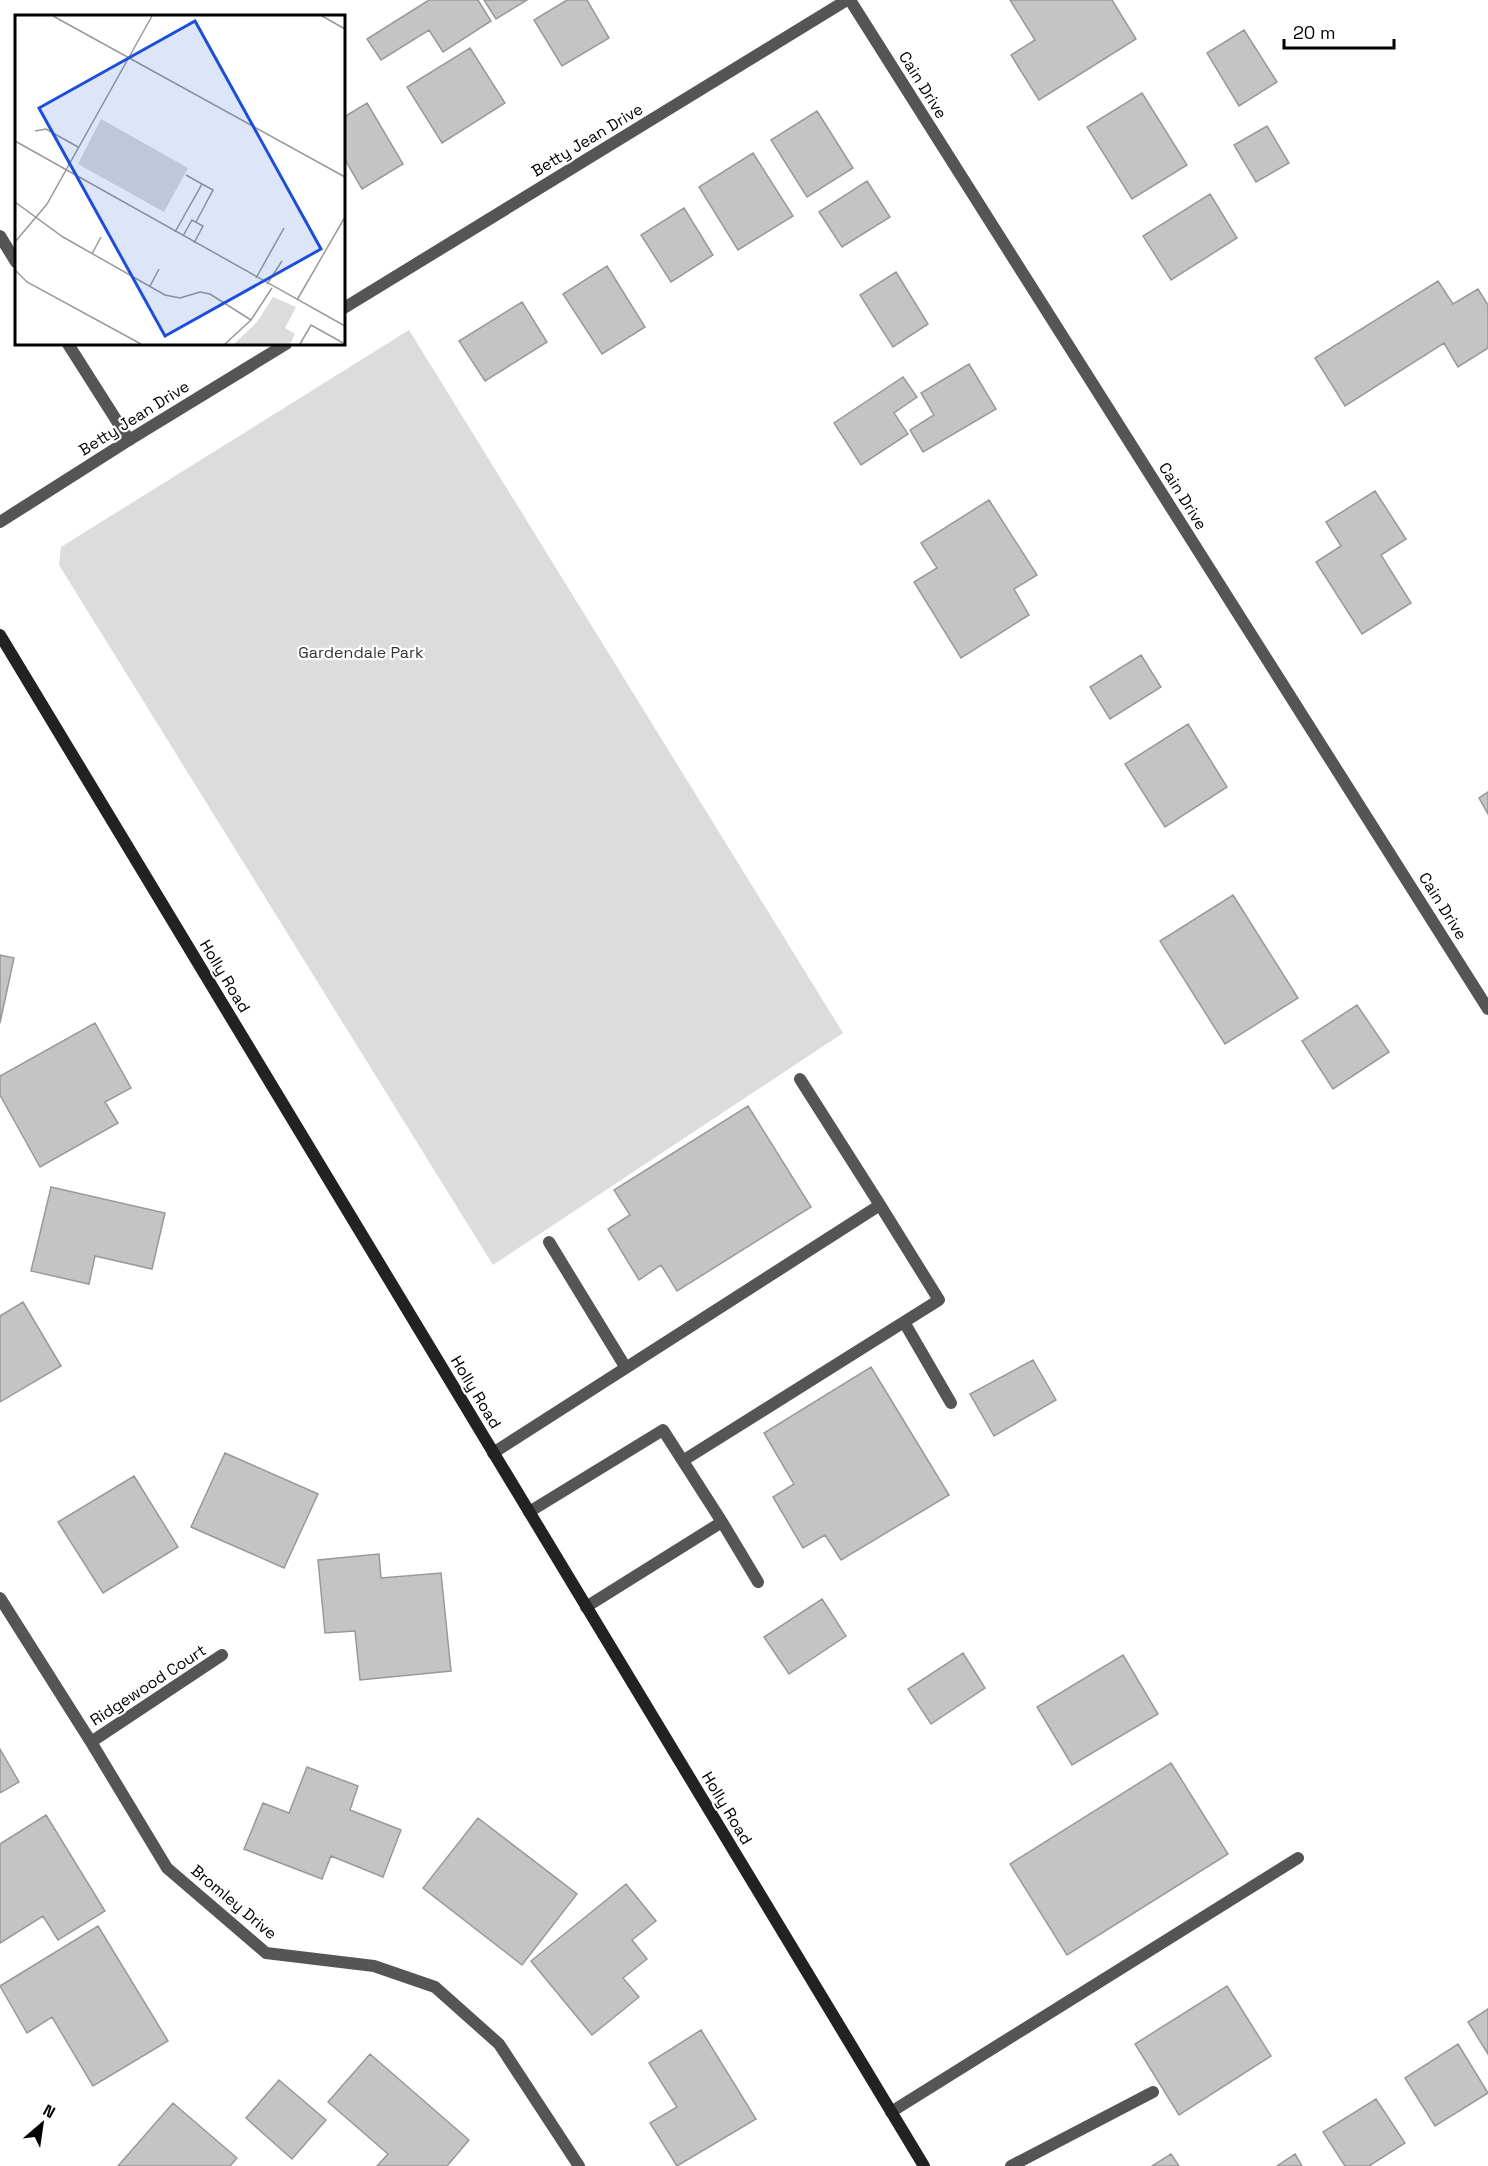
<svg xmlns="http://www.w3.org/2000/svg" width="1488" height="2166" font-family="'Space Grotesk',sans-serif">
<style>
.green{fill:#dcdcdc}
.building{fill:#c4c4c4;stroke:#999;stroke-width:1.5}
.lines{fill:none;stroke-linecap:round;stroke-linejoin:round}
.service{stroke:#555;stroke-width:12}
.minor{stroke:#555;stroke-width:12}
.tertiary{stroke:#555;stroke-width:12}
.secondary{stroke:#222;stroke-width:12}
.labels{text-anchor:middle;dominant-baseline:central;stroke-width:4.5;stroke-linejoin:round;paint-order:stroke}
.street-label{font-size:16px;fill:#000;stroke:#fff}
.park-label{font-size:16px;fill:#333;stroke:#fff}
.inset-road{fill:none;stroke:#999;stroke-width:1.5}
.view{fill:#1d4ed8;fill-opacity:0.15;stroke:#1d4ed8;stroke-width:3}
.inset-edge{fill:none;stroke:#000;stroke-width:3}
</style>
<rect width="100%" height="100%" fill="#fff"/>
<path class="green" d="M409 330 843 1033 493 1265 59 565 61 547Z"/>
<path class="building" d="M429 0H478L491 21 443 52 429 30 381 60 367 39Z
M484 0H527L496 19Z
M567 0H587L609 38 562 66 534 20Z
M1010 0H1112L1136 39 1039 100 1011 55 1035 40Z
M1244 30 1277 82 1239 106 1207 53Z
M470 48 505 103 442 143 407 87Z
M1142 93 1187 165 1132 199 1087 127Z
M367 103 403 164 362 189 344 158V117Z
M817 111 853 168 807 197 771 140Z
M1267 126 1289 163 1256 182 1234 145Z
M753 153 793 216 738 250 699 187Z
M867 181 890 217 842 247 819 212Z
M1210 194 1237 238 1171 280 1143 236Z
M684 208 713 255 671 282 641 235Z
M607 266 645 327 602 354 563 294Z
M896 272 928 324 893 347 860 295Z
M1438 281 1453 304 1478 289 1488 305V348L1458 367 1444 343 1345 406 1315 358Z
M522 302 547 342 485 381 459 341Z
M969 364 996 409 923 452 910 430 934 415 921 393Z
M903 377 917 397 894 413 908 434 861 465 834 423Z
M1375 491 1406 539 1381 555 1411 603 1362 634 1316 562 1341 546 1326 522Z
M989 500 1037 575 1014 589 1029 615 961 658 914 582 937 568 921 543Z
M1141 655 1161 687 1110 719 1090 687Z
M1188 724 1227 787 1165 827 1125 764Z
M1488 792V814L1479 798Z
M1233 895 1298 998 1225 1044 1160 941Z
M0 955 14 958 0 1023Z
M1357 1005 1389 1052 1333 1089 1302 1041Z
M95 1023 131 1088 105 1102 118 1123 40 1167 0 1095V1076Z
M748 1106 811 1207 677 1291 661 1265 639 1280 608 1229 630 1215 614 1190Z
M51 1187 165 1213 152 1269 95 1256 89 1284 31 1271Z
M23 1302 61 1366 0 1402V1316Z
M1033 1360 1056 1400 994 1436 970 1394Z
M871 1367 949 1495 841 1560 825 1535 803 1548 773 1497 794 1484 764 1433Z
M225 1453 318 1494 284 1568 191 1527Z
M134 1476 178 1547 103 1593 58 1522Z
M379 1554 381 1578 441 1573 451 1671 360 1680 355 1631 325 1633 318 1560Z
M822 1599 846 1636 789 1674 764 1637Z
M963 1653 985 1688 931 1724 908 1689Z
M1123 1655 1158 1714 1072 1765 1037 1707Z
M0 1749 19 1782 0 1793Z
M1171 1763 1228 1854 1067 1955 1010 1864Z
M307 1767 358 1786 350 1810 401 1830 383 1877 331 1856 322 1879 244 1849 263 1803 289 1813Z
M46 1815 105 1911 58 1940 43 1916 0 1943V1844Z
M478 1818 577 1894 522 1965 423 1888Z
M626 1884 656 1921 632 1940 647 1959 623 1978 639 1997 592 2035 531 1961Z
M98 1926 168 2041 93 2086 52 2017 27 2033 0 1986Z
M1227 1986 1271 2056 1179 2115 1135 2044Z
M1488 2009V2054L1468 2022Z
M701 2030 756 2119 677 2166 650 2123 677 2107 649 2063Z
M1458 2044 1488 2093 1435 2126 1405 2078Z
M370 2054 469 2140 447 2166H377L388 2154 328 2102Z
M279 2080 326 2120 292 2159 246 2118Z
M1376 2099 1405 2143 1369 2166H1345L1323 2132Z
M173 2103 237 2158 230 2166H118Z
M1171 2154 1179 2166H1152Z
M1295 2154 1302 2166H1277Z"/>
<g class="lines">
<path class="service" d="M549 1242 626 1368
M904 1322 951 1403
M493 1453 880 1205 800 1079
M684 1460 939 1300 880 1205
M529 1512 663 1430 722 1522 586 1607
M722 1522 758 1582
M891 2112 1298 1858
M1011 2166 1153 2092"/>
<path class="minor" d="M850 0 1488 1009
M0 236 16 262
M68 344 129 440
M0 1598 91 1742 167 1868 266 1953 374 1966 435 1987 499 2044 579 2166
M91 1742 222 1655"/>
<path class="tertiary" d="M344 308 847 0
M0 522 129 440 286 344"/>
<path class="secondary" d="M0 635 924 2166"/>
</g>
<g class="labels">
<g class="street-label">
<text transform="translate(923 85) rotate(58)">Cain Drive</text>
<text transform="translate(587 140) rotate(-31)">Betty Jean Drive</text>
<text transform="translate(134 418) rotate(-32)">Betty Jean Drive</text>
<text transform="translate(1183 496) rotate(58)">Cain Drive</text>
<text transform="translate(1443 906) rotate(58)">Cain Drive</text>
<text transform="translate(225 976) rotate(59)">Holly Road</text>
<text transform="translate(476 1392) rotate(59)">Holly Road</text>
<text transform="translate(148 1685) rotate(-33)">Ridgewood Court</text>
<text transform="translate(727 1808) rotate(59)">Holly Road</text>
<text transform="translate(234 1902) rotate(40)">Bromley Drive</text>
</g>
<g class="park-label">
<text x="361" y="652">Gardendale Park</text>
</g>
</g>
<g transform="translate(15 15)">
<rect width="330" height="330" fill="#fff"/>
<path d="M86 104 173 153 149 197 63 149ZM258 282 281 292 270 313 280 319 275 329H219L242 307Z" fill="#dcdcdc"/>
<path class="inset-road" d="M38 1 330 162M307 1 330 14M20 116 31 114 63 132M0 126 330 311M0 187 48 222 150 280 165 283 185 277 195 279 236 305M181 207 198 175 187 169M160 217 187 169 171 160M168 221 177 205 188 211 179 228M0 227 32 189 137 1M77 239 86 222M0 255 12 267 126 329M241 263 269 213M252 269 267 246M135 271 144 254M282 285 330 202M210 329 236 305 257 273M285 329 296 310 330 329"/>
<path class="view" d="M180 6 306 234 150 321 24 93Z"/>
<rect width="330" height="330" class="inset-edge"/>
</g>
<g transform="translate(42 2124) rotate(29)" stroke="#ffffff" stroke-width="4.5" paint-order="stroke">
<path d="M0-4.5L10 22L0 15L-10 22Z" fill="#000000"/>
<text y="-9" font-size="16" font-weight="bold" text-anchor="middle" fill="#000000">N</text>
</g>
<path d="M1284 39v9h110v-9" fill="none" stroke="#000000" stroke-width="3"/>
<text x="1293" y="39" font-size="18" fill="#000000" stroke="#ffffff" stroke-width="4.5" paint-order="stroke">20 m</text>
</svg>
